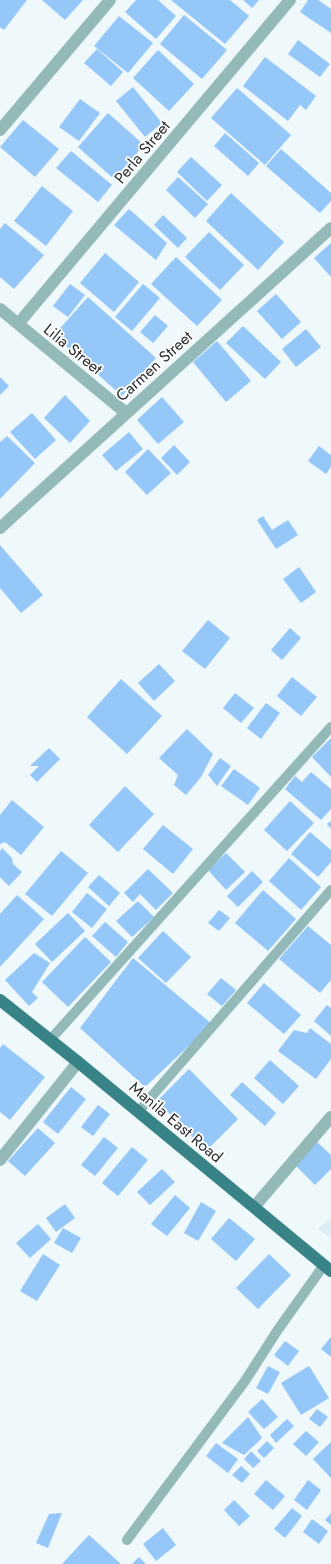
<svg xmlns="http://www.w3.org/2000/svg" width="331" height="1564" font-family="Jost,sans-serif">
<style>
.built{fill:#dceef5}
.building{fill:#95c7f8}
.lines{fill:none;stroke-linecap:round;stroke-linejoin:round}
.lane{stroke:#94b9b9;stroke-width:10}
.street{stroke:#94b9b9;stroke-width:12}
.primary{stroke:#388385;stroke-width:12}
.labels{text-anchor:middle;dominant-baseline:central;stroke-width:3.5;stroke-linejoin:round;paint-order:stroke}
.street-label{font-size:16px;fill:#2a2d2f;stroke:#fff}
</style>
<rect width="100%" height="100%" fill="#eff9fc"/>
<path class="built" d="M331 1218V1238L318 1229Z"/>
<path class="building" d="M0 0H27L4 30 0 27Z
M42 0H83L65 20Z
M136 0H158L176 16 156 39 125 12Z
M171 0H230L249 16 225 44Z
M243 0H259L252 8Z
M308 0H318L331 9V33L300 12Z
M184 15 227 50 202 79 160 44Z
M119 16 153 43 128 73 94 46Z
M298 40 330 64 320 77 288 54Z
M97 49 123 72 111 86 84 63Z
M158 50 194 84 169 111 133 78Z
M265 57 316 96 306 110 300 105 288 121 243 86Z
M133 87 162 123 145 137 116 101Z
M237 88 291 135 265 165 211 118Z
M80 99 100 113 79 141 59 127Z
M108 113 144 145 114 179 78 147Z
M23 120 59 149 35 177 0 147Z
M225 133 259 163 248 176 214 146Z
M281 149 331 193V201L320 213 266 166Z
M71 151 112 185 98 202 56 168Z
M191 157 222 185 207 201 177 172Z
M178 177 208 204 195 218 166 190Z
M42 186 73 211 46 246 14 221Z
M231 193 284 242 258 270 206 221Z
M129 209 167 243 156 260 114 225Z
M163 215 187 238 178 248 154 225Z
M5 223 44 255 14 289 0 277V229Z
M209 232 244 265 220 290 185 257Z
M331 243V277L314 258Z
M105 253 139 282 114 312 80 283Z
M176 257 222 300 197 326 151 284Z
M70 284 85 295 68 317 53 306Z
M143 284 160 298 132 331 115 317Z
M276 294 301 322 282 339 257 311Z
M88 297 156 358 122 396 54 335Z
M155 315 168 326 153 343 140 332Z
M243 326 281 362 265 379 226 343Z
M306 329 321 347 296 367 282 349Z
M217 341 251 381 226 402 193 362Z
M0 377 9 386 0 395Z
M65 395 90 421 70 443 44 418Z
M162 397 184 422 158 444 137 420Z
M32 413 56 440 35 459 10 432Z
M129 432 143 449 116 471 102 455Z
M7 436 35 463 0 499V442Z
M174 445 190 462 177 475 161 458Z
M319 446 331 455V467L326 474 308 461Z
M148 449 171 473 147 495 125 472Z
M263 516 272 530 288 520 298 535 276 549 257 520Z
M0 545 43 595 21 613 0 588Z
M299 567 316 592 301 603 283 579Z
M208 620 230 638 205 669 182 651Z
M290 628 301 638 282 660 271 650Z
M159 664 175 681 154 701 138 683Z
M292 677 317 697 301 716 277 696Z
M121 679 162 716 127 754 87 717Z
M235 693 254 708 241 723 223 708Z
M266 703 280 713 261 739 247 728Z
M187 729 213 754 201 777 186 795 174 785 178 775 159 758Z
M331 738V777L312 757Z
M49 748 60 759 37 782 30 775 39 766H30Z
M220 758 231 766 217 786 208 775Z
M234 769 260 788 248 805 221 786Z
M311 772 331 789V809L321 820 285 789 295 776 302 782Z
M125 786 154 814 118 852 89 825Z
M12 800 44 827 21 855 5 842 0 844V815Z
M290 801 314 823 287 851 264 830Z
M331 821V829L327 824Z
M163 825 193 849 173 874 143 849Z
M310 832 331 850V862L318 877 291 854Z
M2 848 12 858 13 864 22 872 9 886 0 877V851Z
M61 851 88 873 52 916 25 894Z
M226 853 245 872 226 890 208 870Z
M289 858 321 887 301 910 269 881Z
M148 869 173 893 156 910 140 894 133 902 124 893Z
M252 871 263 882 238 907 227 896Z
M99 875 120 893 109 906 88 887Z
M263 890 296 919 268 951 235 923Z
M87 893 107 909 92 928 72 912Z
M17 895 44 919 0 967V914Z
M138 901 154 917 132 937 116 921Z
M219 910 230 918 219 931 208 923Z
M68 913 85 931 52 962 35 944Z
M105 922 128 942 116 957 92 936Z
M308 926 331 945V980L320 993 279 959Z
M163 931 191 957 166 983 138 958Z
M85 937 111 962 68 1007 42 982Z
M34 953 50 963 32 992 38 998 29 1006 5 980Z
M133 958 212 1024 145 1087 80 1028Z
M221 978 236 990 222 1006 207 994Z
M264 983 301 1015 284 1034 247 1003Z
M327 1005 331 1008V1036L314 1021Z
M310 1028 331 1044V1059L316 1079 278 1051 294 1030 307 1033Z
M3 1044 45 1077 10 1120 0 1112V1048Z
M270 1060 299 1086 283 1104 254 1078Z
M189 1069 238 1119 206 1151 157 1101Z
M242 1082 276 1113 265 1126 230 1095Z
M71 1087 86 1099 58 1134 43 1122Z
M98 1105 110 1114 93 1136 81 1127Z
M38 1128 55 1143 25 1176 8 1161Z
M104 1137 118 1148 95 1176 81 1165Z
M317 1142 331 1155V1169L315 1185 295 1165Z
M132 1147 148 1160 118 1196 102 1183Z
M162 1169 175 1182 150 1205 137 1192Z
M175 1195 190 1208 167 1236 151 1224Z
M201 1202 216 1211 198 1241 184 1233Z
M65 1204 75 1218 56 1232 46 1218Z
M229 1218 255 1239 236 1261 211 1239Z
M38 1224 51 1239 30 1258 16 1243Z
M63 1228 81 1238 72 1253 54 1243Z
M43 1254 60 1265 37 1301 20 1291Z
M269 1254 291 1275 258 1309 236 1288Z
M331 1337V1357L321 1349Z
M285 1341 299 1351 288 1366 274 1355Z
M268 1366 280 1372 268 1394 256 1388Z
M309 1366 329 1398 301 1415 281 1383Z
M262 1399 278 1417 264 1429 248 1412Z
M317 1409 328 1417 320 1427 309 1419Z
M248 1417 262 1438 244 1455 222 1443Z
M287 1419 294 1426 276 1443 270 1435Z
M306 1431 319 1442 306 1456 293 1444Z
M267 1441 274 1448 264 1458 257 1451Z
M331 1442V1478L313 1459Z
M216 1443 238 1459 228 1473 206 1456Z
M251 1451 261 1461 253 1468 244 1459Z
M241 1466 250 1474 242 1483 232 1475Z
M266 1480 285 1496 273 1510 254 1494Z
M308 1480 321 1490 307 1510 294 1500Z
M234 1500 250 1516 239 1526 224 1510Z
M292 1508 302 1516 285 1538 274 1529Z
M62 1513 48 1548 36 1543 49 1514Z
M331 1513V1525L325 1520Z
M312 1519 328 1531 319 1544 303 1532Z
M163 1528 176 1545 156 1561 143 1544Z
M89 1535 121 1564H62Z
M139 1557 146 1564H132Z"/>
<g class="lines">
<path class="lane" d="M50 1040 331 727
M138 1112 331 890
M127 1540 245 1381 277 1331 324 1265"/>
<path class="street" d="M0 130 110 0
M0 309 126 413
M18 324 290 0
M0 528 331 228
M0 1160 78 1062
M254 1207 331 1117"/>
<path class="primary" d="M0 1000 78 1062 331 1271"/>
</g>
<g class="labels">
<g class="street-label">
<text transform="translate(142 152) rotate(-50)">Perla Street</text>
<text transform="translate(73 349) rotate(39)">Lilia Street</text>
<text transform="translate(154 366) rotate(-42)">Carmen Street</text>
<text transform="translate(176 1122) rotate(40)">Manila East Road</text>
</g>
</g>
</svg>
